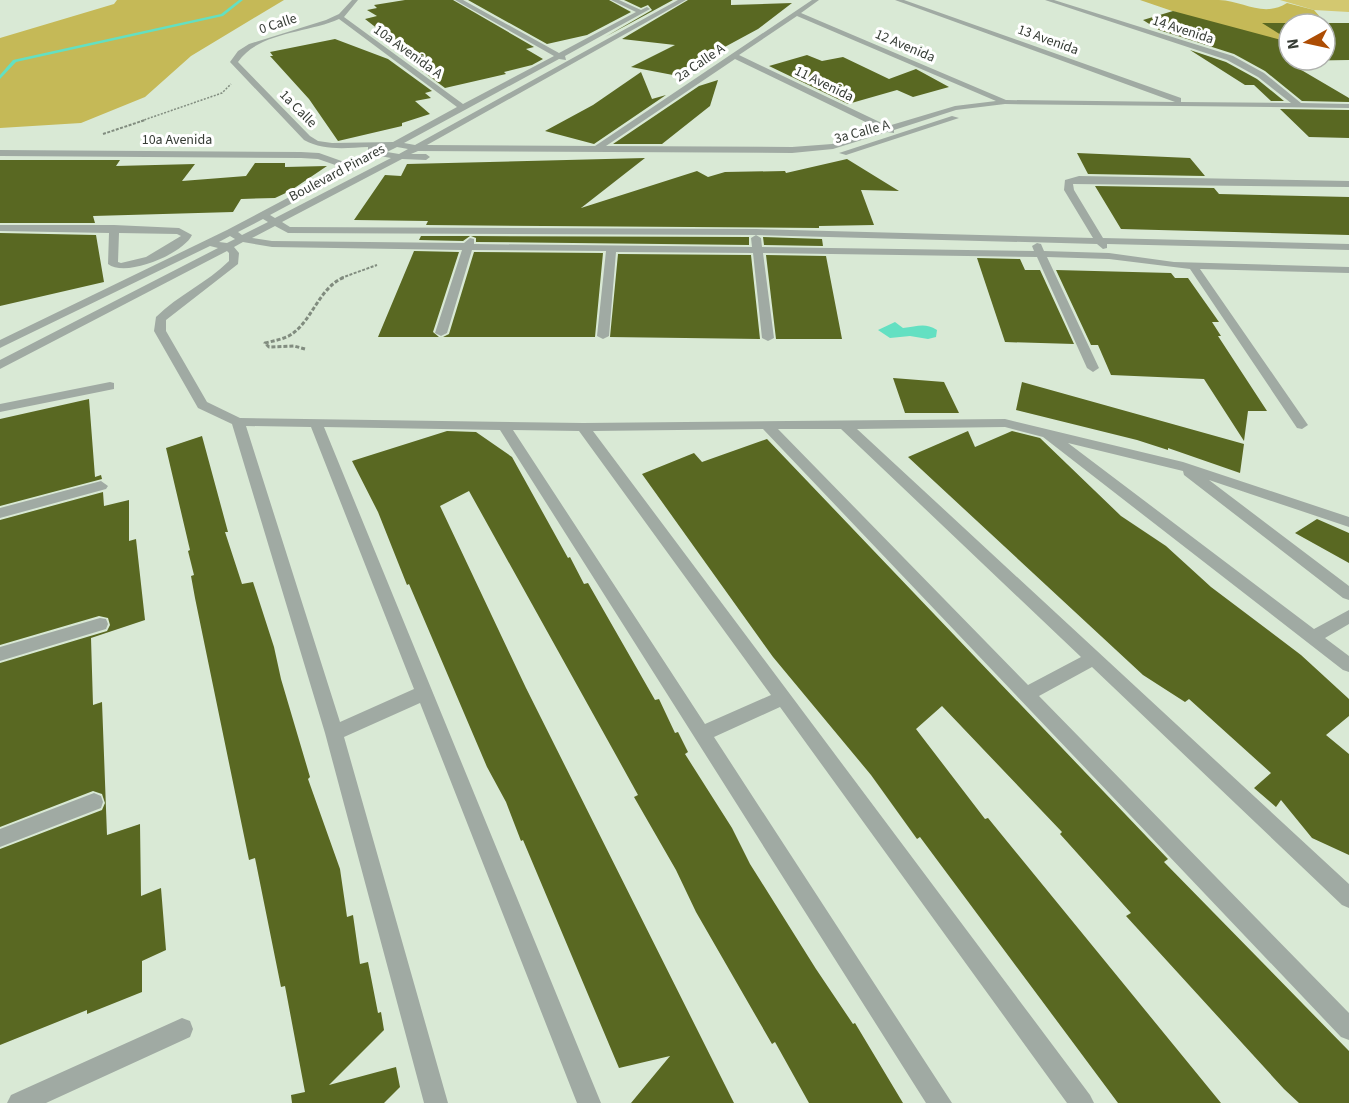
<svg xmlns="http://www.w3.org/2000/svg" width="1349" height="1103" font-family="'Source Sans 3',sans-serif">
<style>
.green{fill:#d3c870}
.forest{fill:#c5b957}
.water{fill:#63e0c2}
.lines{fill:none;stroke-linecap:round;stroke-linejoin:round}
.stream{fill:#63e0c2;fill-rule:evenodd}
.building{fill:#596822}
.path-far2{stroke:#818c7f;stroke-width:1.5;stroke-dasharray:2 1.5;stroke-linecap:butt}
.path-far1{stroke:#818c7f;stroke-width:2;stroke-dasharray:3 1.5;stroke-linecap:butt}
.path{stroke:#818c7f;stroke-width:3;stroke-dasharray:4 2;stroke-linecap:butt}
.minor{fill:#a0aaa3;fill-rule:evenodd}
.labels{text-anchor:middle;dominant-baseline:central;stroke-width:6;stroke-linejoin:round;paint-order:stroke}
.far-street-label{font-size:14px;fill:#363c35;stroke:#fff}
</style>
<rect width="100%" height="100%" fill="#d9e9d5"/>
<path class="green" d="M1280 0H1349V12L1314 10Z"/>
<path class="forest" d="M117 0H284L191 56 145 97 81 123 0 128V38L114 4Z
M1140 0C1166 0 1193 0 1219 0 1244 1 1263 18 1287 3L1314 10 1334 33 1325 24H1289V44L1257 40Z"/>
<path class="water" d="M895 322 903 328C917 327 924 322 937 330L936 337 928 339 910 336 890 338 878 330Z"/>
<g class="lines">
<path class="stream" d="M239 0H243L223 16 16 62 0 79V75L13 60 221 14Z"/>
</g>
<path class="building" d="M405 0H453L534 47 526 49 543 59 532 65 504 72 506 74 445 88 421 70 441 78 365 19 377 16 367 10 377 8 374 5Z
M468 0H609L631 12 587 35 547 44Z
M624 0H673L605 37 652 10 648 5 641 8Z
M688 0H731V5L792 3 758 29 673 75 631 67 675 45 622 39Z
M1173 11 1289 42V60H1325V24H1289V40L1262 23H1349V60L1286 61 1349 98V102L1302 101 1265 71 1234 54 1159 30 1143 20Z
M335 39 388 59 432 91 425 93 431 98 415 101 430 114 402 123V126L338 141 309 99 270 56H273L270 52Z
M1190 50 1226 62 1257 79 1284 101H1271L1254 85H1245Z
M807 55 822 61 843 57 889 79 916 69 949 87 913 97 897 90 848 104 769 66Z
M641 72 652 99 666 95 594 144 545 131 593 105Z
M718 80 710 106 662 144H613L699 86Z
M1280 109 1349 110V138L1309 137Z
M1077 153 1190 158 1205 176 1088 174Z
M645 158 581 208 697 171 708 177 725 172 785 171 786 173 847 159 899 191 861 190 874 225 819 226V228L426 225 428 221 354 220 385 175 401 176 407 164Z
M0 160H120L116 166 195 164 182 181 246 176 255 163H285V167L327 166 290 191 275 198 241 199 233 212 93 216 95 223H0Z
M1095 186 1214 188 1219 194 1349 197V235L1121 229Z
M0 233 96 235 104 282 0 306Z
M421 236H470L463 241 419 240Z
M471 236 749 237V245L476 242V238Z
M763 237 822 239 823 246 764 245Z
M414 251 459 252 433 332 439 337H378Z
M474 252 603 253 595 337H443L449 334Z
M618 254 751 255 760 339 610 337Z
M766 255 826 256 842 339H776Z
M977 258 1020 259 1025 270H1040L1074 344 1005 342Z
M1056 270 1171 273 1175 278H1188L1219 322H1212L1221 336H1218L1267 411H1248L1244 441 1204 379 1111 375 1098 345H1091Z
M893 378 944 382 959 413H905Z
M1022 382 1244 444 1240 473 1168 448V450L1137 440 1016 410Z
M89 399 95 477 101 475 102 479 0 506V419Z
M447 431 476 432 512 457 568 558 570 557 584 584 588 583 655 700 659 699 675 733 678 732 688 752 685 754 732 828 750 864 816 969 853 1024 855 1023 903 1103H809L775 1042 772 1044 696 912 676 870 634 797 638 795 617 757 469 491 440 506 526 688 734 1103H631L670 1056 619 1068 523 840 521 841 506 802 487 767 409 584 407 585 378 512 352 461Z
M968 431 975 447 1012 431 1040 438 1121 516 1166 546 1211 587 1301 655 1349 699V716L1326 735 1349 754V855L1312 838 1281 800 1276 807 1254 788 1271 773 1189 699 1185 702 1143 675 908 457Z
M202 436 228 532H225L242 584 253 582 274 647 281 679 310 777 308 779 340 869 347 917 353 915 360 964 368 962 378 1013 381 1012 384 1030 329 1085 396 1067 400 1087 384 1103H292L291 1095 305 1092 285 986 281 987 255 858 249 860 195 598 191 576 194 575 188 551 190 550 166 448Z
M767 439 1168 859 1164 862 1349 1051V1103H1299L1284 1089 1126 916 1131 913 1060 834 1062 832 942 706 916 729 985 819 988 818 1221 1103H1118L920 837 917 839 871 775 773 657 642 474 694 453 702 462Z
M103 492 104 506 129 500V541L136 539 145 620 91 638 93 705 102 702 107 835 140 824 141 896 161 888 166 950 142 961V992L87 1014V1010L0 1045V849L102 810 105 803 102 794 93 791 0 827V663L107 631 110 625 108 618 99 616 0 645V520Z
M1317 519 1349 533V563L1295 533Z"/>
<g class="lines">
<path class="path-far2" d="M141 121 222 93 231 84"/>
<path class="path-far1" d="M103 134 145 120
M341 278 377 265"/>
<path class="path" d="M305 349 294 346 269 347 265 343C273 341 285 339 292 334 313 319 320 286 345 277"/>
<path class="minor" d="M352 0H358L344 17 463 104 554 56 455 0H463L559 53 636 12 611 0H619L641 10 647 7 650 9 565 56 566 60 559 59 404 143 415 145 678 0H686L427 145 595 146 812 0H819L801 13 1006 100 1175 102 895 0H904L1181 98V102L1291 103 1258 77 1227 60 1045 0H1054L1233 56 1264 73 1301 103 1349 104V108L1005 104 956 110 894 130V133L887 132 833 149 792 153 418 151 411 154H426L430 157 426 160 402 159 282 222 290 227 756 229 1093 238 1064 190 1065 180 1079 176 1349 181V187L1073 184 1074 190 1103 238 1349 244V250L1107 244V248L1103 249 1097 244 756 235 288 233 275 226 252 238 272 241 464 243 470 238 474 239V244L752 247 751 238 756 235 761 238 762 247 1034 251 1032 246 1037 243 1041 244 1044 251 1109 253 1174 262 1349 267V273L1200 269 1308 425 1302 429 1297 428 1190 269 1109 259 1047 257 1099 368 1093 372 1087 368 1037 257 763 253 774 338 768 341 762 338 753 253 616 252 609 336 603 339 597 336 606 251 472 250 447 333 441 336 435 333 462 250 272 247 243 242 234 247 239 253 238 264 166 320V331L207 402 240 418 583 423 1005 419 1183 462 1349 517V527L1209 480 1349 586V600L1343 598 1184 475 1183 471 1068 443 1314 629 1349 610V624L1325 638 1349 656V672L1343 670 1043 437 1005 427 857 429 1349 884V908L1342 905 1092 667 1039 696 1349 1013V1040L1341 1037 763 429 593 431 1090 1095 1094 1103H1067L780 707 714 737 952 1103H926L500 430 324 427 601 1103H577L420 703 344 737 448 1103H424L325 733 232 424 198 408 154 331 156 317C178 295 207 283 229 261V253L227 251 0 369V360L218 248 210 246 4 346 0 348V340L227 230 344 168 318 159 301 158 0 156V150L301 152 319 153 350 164 372 153 368 151V147C346 148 324 151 304 140L230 62 238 51 249 44 326 20 339 14ZM797 16 996 101 955 106 888 126 739 55ZM339 19 457 107 393 142 332 143 318 141 310 136 238 62C258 32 308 33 339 19ZM735 59 880 129 832 144 792 147 606 146ZM397 147 408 149 399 154 387 152ZM380 156 391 158 275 218 270 215ZM263 219 268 222 242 235 238 232ZM230 236 235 239 227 243 219 242ZM246 426 311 427 414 689 340 722ZM778 429H841L1081 657 1028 685ZM513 430 579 431 771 695 705 724Z
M952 116 959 118 846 155 839 153Z
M0 225H114L179 228 192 235C183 254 126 278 108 264L109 233 0 231ZM119 233 177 234 181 236 146 257 121 263 118 262Z
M110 382 114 383V389L0 412V404Z
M101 481 108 486 106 489 0 518V508Z
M100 618 106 619 108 624 106 629 0 661V647Z
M94 793 101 796 103 802 101 808 0 847V829Z
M182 1018 190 1021 193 1029 190 1037 46 1103H7L11 1095Z"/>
</g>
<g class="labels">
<g class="far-street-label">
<text transform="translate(278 24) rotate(-18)">0 Calle</text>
<text transform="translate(1183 30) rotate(18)">14 Avenida</text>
<text transform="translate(1048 40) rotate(20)">13 Avenida</text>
<text transform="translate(905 46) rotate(23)">12 Avenida</text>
<text transform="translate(408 52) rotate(36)">10a Avenida A</text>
<text transform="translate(700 63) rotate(-34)">2a Calle A</text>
<text transform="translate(824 84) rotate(26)">11 Avenida</text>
<text transform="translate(298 109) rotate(45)">1a Calle</text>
<text transform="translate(862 132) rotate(-15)">3a Calle A</text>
<text x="177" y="140">10a Avenida</text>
<text transform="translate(337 173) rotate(-28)">Boulevard Pinares</text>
</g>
</g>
<g transform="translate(1307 42) rotate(262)"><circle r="28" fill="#ffffff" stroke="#afb1ae" stroke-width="1.5"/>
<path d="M0-4.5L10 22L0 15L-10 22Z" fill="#ad4d04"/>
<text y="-9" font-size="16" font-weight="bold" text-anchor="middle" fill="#363c35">N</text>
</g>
</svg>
